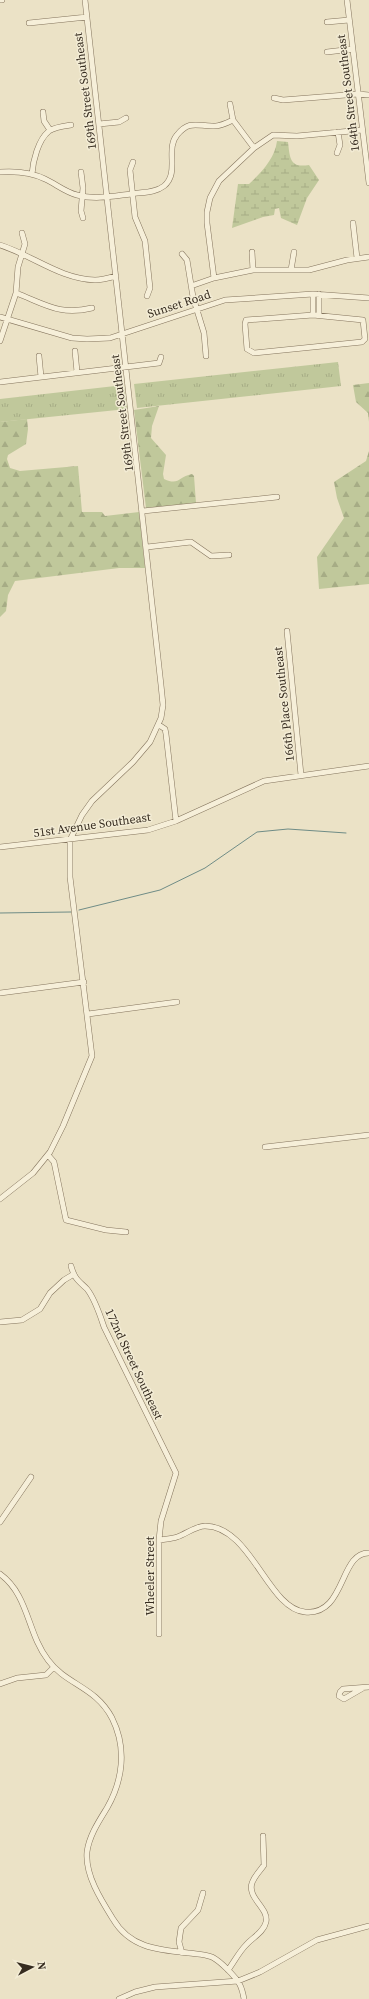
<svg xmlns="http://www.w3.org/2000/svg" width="369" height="1999" font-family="'Source Serif 4',serif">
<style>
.grass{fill:url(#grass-tufts)}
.forest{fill:url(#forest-firs)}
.wetland{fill:url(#wetland-marsh)}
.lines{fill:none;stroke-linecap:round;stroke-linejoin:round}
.stream{stroke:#6f8c86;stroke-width:1}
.minor-casing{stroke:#84745d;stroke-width:6}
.minor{stroke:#f6efd9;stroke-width:5}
.labels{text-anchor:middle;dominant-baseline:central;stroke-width:3;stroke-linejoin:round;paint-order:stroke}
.street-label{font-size:12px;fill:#362c20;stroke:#f3ecd5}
</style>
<defs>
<pattern id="grass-tufts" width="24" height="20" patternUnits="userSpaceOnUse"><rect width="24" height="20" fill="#c0c89b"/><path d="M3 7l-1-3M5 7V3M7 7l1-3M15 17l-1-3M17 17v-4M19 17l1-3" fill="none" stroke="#a6ac85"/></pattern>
<pattern id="forest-firs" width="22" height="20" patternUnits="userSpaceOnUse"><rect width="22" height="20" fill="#c0c89b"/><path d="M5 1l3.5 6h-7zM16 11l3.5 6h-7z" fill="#a6ac85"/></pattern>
<pattern id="wetland-marsh" width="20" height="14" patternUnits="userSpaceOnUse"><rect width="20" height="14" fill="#c0c89b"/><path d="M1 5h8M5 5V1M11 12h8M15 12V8" fill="none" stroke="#a6ac85"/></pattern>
</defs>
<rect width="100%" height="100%" fill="#ebe2c6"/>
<path class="grass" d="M338 362 341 386 137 408 134 384Z
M124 385 127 409 0 422V399Z"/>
<path class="forest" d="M369 383V422L368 413 356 402 353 385Z
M159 406 152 426 151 438 166 455 163 474 164 479C179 486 178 477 192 474L194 476 196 503 146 508 134 410Z
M27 419 28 429 26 444 8 455 7 459 10 468 20 471 78 466 82 512H102L105 516 139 512 145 568H119L15 581 8 595 6 611 0 617V422Z
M369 451V584L319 589 317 557 344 518 337 498 334 482 366 461Z"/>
<path class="wetland" d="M277 141 288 142C290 159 290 168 309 165L319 180 307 198 297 225 281 218 279 208 275 209 274 215 263 217 232 228 238 184H249C262 172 275 158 277 141Z"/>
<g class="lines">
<path class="stream" d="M79 910 160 890 205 868 257 832 288 829 346 833
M0 913 71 912"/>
<g class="minor-casing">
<path id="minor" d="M0 0H2
M347 0 369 183
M327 22 349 20
M29 23 87 17
M327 52 353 49
M274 98 283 100 358 94 369 95
M230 104 233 120 254 148
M43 112 44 121 50 130
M99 124 119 122 126 118
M337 153 340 145 338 132
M133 162 130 170 135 217 145 241 150 288 147 296
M0 172C15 171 31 172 45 179 56 184 65 192 77 195 95 200 114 196 131 194 142 192 155 193 164 186 180 173 165 149 177 135 189 120 197 126 212 126 219 127 227 123 233 120
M81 172 83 188 81 211 83 218
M32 174C33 161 38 140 49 131 55 127 64 126 71 125
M353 223 357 258
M0 245C32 255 60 279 95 280 102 280 109 278 116 276
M252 252 253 270
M182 254 187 260 193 297 204 333 206 356
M291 270 294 252
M214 278 207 223V212L210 198 219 181 254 148 273 135 297 136 362 130
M191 286 214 278 253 270H309L347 260 369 257
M16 293C45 304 60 316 92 308
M313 315 363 320 365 339 362 342 254 353 247 349 245 324 246 320Z
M313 315V294
M319 315V294
M0 317 72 338 87 339 110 338 225 300 313 294 369 298
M0 341 16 293 18 267 25 244 22 233
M75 351 77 372
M39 356 41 377
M0 382 159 363 161 357
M143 511 277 497
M147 547 191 542 211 556 229 555
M287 631 301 775
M159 725 165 729 166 734 176 821
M0 847 148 830 176 821 264 781 369 766
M0 993 84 982
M88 1014 177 1002
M265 1147 369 1135
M48 1155 54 1162 66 1220 106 1230 126 1232
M0 1199 33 1173 50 1152 63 1126 92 1056 70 877V840L82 815 92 801 133 762 150 742 161 718 163 705 161 685 85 0
M71 1266C75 1280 78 1280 87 1289 95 1299 100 1315 104 1327L176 1473 161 1521 159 1540V1634
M0 1322 22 1320 40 1309 50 1293 64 1280 74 1274
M0 1522 31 1477
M159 1540C165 1539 172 1539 177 1537 186 1534 196 1526 205 1526 251 1526 268 1609 305 1612 346 1616 339 1552 369 1553
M0 1574C29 1595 27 1633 48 1660 66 1685 95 1686 112 1718 127 1748 123 1780 107 1808 99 1821 89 1836 87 1852 85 1875 101 1900 113 1919 130 1948 158 1950 189 1953 196 1954 205 1954 212 1957 220 1961 225 1967 231 1973 239 1981 242 1987 244 1999
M0 1684 17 1678 46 1675 54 1667
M363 1688 344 1699 339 1696 340 1692 343 1689 369 1687
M182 1953 179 1942 181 1928 198 1910 203 1893
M228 1970C234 1962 239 1952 246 1945 252 1938 264 1932 266 1922 269 1908 247 1898 252 1883 255 1875 260 1871 264 1865L263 1836
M119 1999 135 1992 155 1987 238 1981 260 1972 317 1940 369 1926"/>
</g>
<use href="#minor" class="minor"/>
</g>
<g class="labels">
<g class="street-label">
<text transform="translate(85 91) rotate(-97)">169th Street Southeast</text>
<text transform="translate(348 93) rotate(-97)">164th Street Southeast</text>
<text transform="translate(179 304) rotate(-18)">Sunset Road</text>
<text transform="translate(122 413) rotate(-97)">169th Street Southeast</text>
<text transform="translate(284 704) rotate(-96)">166th Place Southeast</text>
<text transform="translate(92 825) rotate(-8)">51st Avenue Southeast</text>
<text transform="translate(134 1364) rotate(65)">172nd Street Southeast</text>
<text transform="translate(150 1576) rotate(-90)">Wheeler Street</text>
</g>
</g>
<g transform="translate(32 1967) rotate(83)" stroke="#f3ecd5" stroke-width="3" paint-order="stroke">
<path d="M0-3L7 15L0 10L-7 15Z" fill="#362c20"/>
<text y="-6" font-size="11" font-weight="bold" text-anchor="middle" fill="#362c20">N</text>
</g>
</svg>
